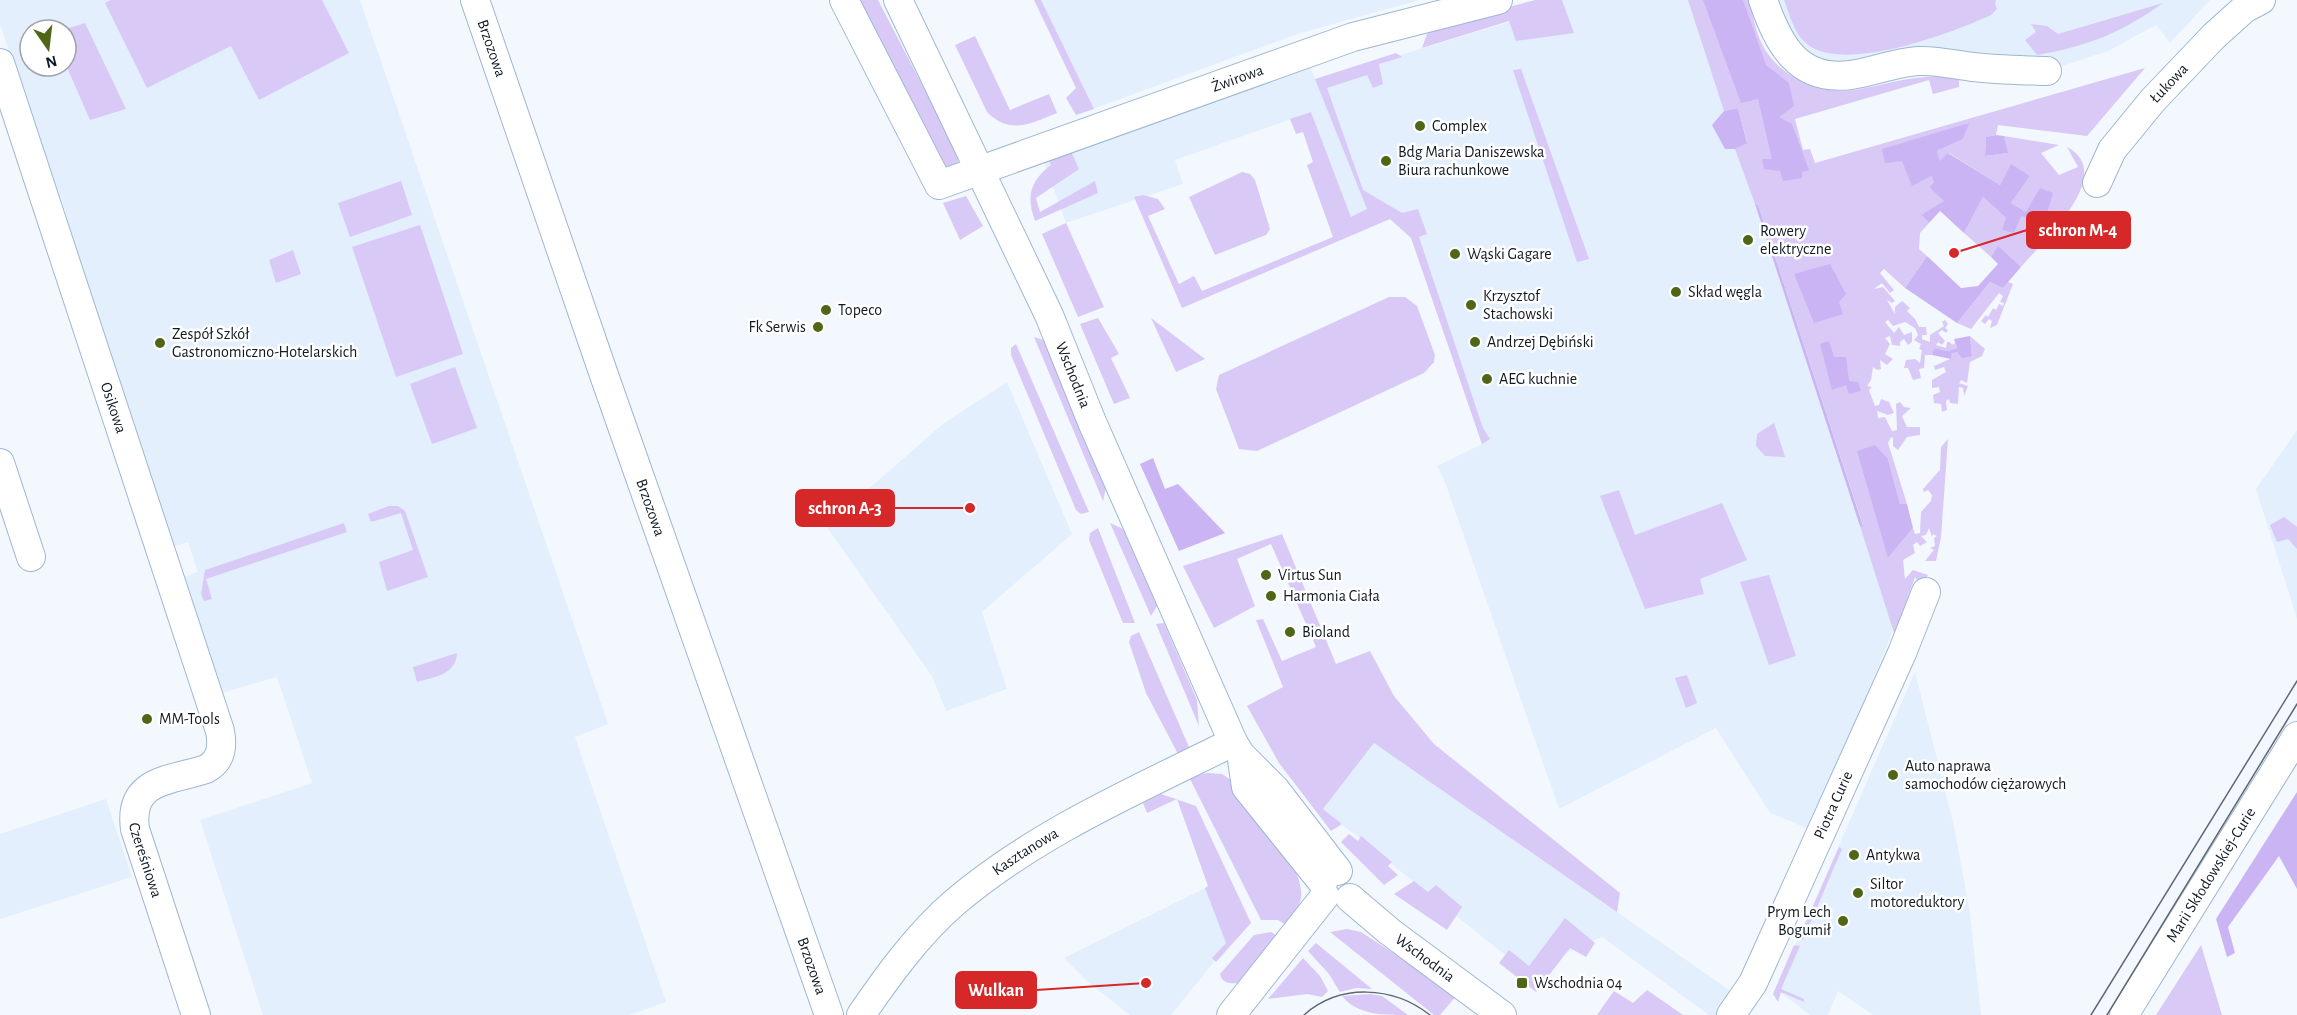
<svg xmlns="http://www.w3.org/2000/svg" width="2297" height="1015" font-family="'Alegreya Sans',sans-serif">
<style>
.built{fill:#e3effd;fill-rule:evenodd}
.green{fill:#d8c9f7}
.forest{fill:#cab4f4}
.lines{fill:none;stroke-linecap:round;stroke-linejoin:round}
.minor-casing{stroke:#9eb7d2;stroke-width:30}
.minor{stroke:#fff;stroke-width:28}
.tram{stroke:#606971;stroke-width:1.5}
.poi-dot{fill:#4e6616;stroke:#fff;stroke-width:2}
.labels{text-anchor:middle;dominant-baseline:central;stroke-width:5;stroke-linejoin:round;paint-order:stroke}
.street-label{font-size:16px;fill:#101a23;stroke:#fff}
.poi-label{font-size:16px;fill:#101a23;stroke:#fff;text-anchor:start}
.leader{fill:none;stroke:#d62828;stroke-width:2}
.callout-dot{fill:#d62828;stroke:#fff;stroke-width:2}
.callout{fill:#d62828;stroke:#d62828;stroke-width:2}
.callout-label{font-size:18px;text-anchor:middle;font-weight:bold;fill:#fff}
</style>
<rect width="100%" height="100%" fill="#f3f8fe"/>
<path class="built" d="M0 0H360L608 724 575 737 666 1002 629 1015H263L200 820 312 783 277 677 221 693 183 577 198 572 188 542 173 547 63 215 66 213 61 197 58 198 46 165 0 24ZM30 30H66V66H30Z
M1039 0H1420L1297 34 1093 109Z
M1562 0H1692L1891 613 1892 633 1812 830 1770 813 1716 728 1559 809 1445 482 1437 466 1482 444 1411 233 1394 219 1351 217 1311 112 1175 160 1183 184 1066 223 1044 162 1309 64 1316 81 1564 5Z
M1763 0H2210L2170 43 2156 25 2108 51 2047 71 1823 73Z
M1007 382 1072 534 982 612 1007 689 946 711 932 676 826 526 944 423Z
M2297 430V619L2256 489Z
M1915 672 1954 826 1970 914 1981 1015H1873L1838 991 1828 1015H1810L1776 989Z
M1374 743 1738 996 1722 1015H1709L1602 937 1525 971 1323 809Z
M106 799 132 877 0 919V834Z
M1205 888 1235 936 1171 1015H1130L1089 983 1064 958Z"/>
<path class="green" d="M111 0H322L349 53 259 100 231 46 147 88 105 3Z
M854 0H878L958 154V163L946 168Z
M1034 0H1041L1094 109 1076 115 1066 98 1076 88Z
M1535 0H1562L1574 33 1516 41 1509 21 1422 48 1429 28Z
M1688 0H1749C1753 16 1756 34 1764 48 1782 78 1821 96 1855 90 1890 84 1923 71 1959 79V87L1933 94 1929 80 1795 119 1803 150 1810 149 1815 163 2145 68 2087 136 1998 125 1996 135 1986 137 1985 156 2007 153 2004 136 2059 145 2041 153 2059 175 2078 167 2067 147C2118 174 2042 242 2021 267L1998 247 1991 257 1964 233 1983 197 2006 218 2026 212 2011 203 2030 176 2011 165 2000 185 1949 153 1940 162 1937 151 1963 139 1968 123 1902 161 1931 176 1934 182 1929 187 1945 201 1921 215 1929 223 1920 233 1919 249 1927 256 1905 288 1884 269 1880 273 1894 290 1890 293 1882 283 1874 289 1883 287 1895 301 1892 303 1887 300 1895 314V307L1902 301 1910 308 1907 311 1915 319 1919 327H1926L1927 335H1922V339L1930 342V335L1944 326 1942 322 1945 320 1948 324 1945 328 1948 330 1946 333 1942 330 1938 333 1945 341 1942 345 1938 342 1936 345 1946 348 1947 342H1950L1952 345 1955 343 1957 348 1948 351 1934 348 1932 355H1925L1924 368 1919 369 1921 378 1913 380 1908 368H1904L1906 360 1915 359 1920 363 1922 350 1919 349 1921 344 1914 340 1918 335 1915 328 1905 322 1893 326 1888 320 1885 322 1894 333 1899 327 1904 335 1912 332V342L1908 345 1904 339 1900 342V346L1892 345 1890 336 1885 338 1890 344 1885 354 1893 359 1887 365 1880 360 1881 369 1877 370 1873 367 1871 380 1867 386 1872 387 1869 390 1875 406 1879 405 1881 399 1889 402 1894 413 1888 415 1877 411 1878 418 1885 417 1892 431 1897 430 1896 404 1900 402 1904 407 1911 408 1902 416 1907 427H1920V435L1907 437 1898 450 1893 446V438L1891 437 1888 443 1907 504H1900L1888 459V558L1913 528 1915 534 1920 533 1921 512 1931 501 1932 495 1928 490 1924 492 1923 489 1940 470 1941 447 1948 439 1941 537 1936 561H1925L1934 550 1930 548 1935 546 1934 538 1937 536 1933 534 1932 537 1929 528 1926 535 1921 536 1927 542 1920 546 1917 542 1913 545 1915 553 1903 560 1905 579 1913 570 1928 575 1922 588 1915 577 1904 608 1906 614 1894 633 1860 526 1863 525 1758 205 1755 204 1735 149 1747 142 1738 108 1724 111Z
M1784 0H1996L1995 4 1997 9 1991 15C1952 33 1844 74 1807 44 1794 34 1790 15 1784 0Z
M2163 3C2121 33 2088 46 2037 55L2025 40 2036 32 2031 24 2047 26 2058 34Z
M85 23 126 109 90 120 66 65V30H63Z
M975 36 1010 110 1049 94 1057 113C1030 124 1010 135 987 112L955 45Z
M1396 53 1402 57 1379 64 1383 84 1373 88 1367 75 1327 88 1363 190 1402 213 1418 209 1427 234 1419 237 1483 428 1490 439 1482 444 1411 238 1390 219 1182 308 1134 197 1143 195 1158 199 1165 209 1148 216 1179 284 1194 276 1202 291 1333 237 1307 165 1313 162 1303 132 1296 134 1290 119 1311 112 1351 217 1367 209 1315 79Z
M1521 69 1589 259 1577 262 1513 70Z
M1069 147 1079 169 1036 198 1040 212 1095 181 1098 193 1035 221C1026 196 1030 181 1051 165L1047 157Z
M1242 172 1250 174 1255 180 1270 229 1266 235 1215 255 1189 197Z
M401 181 412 215 350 237 338 203Z
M966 196 983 226 960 240 943 203Z
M1066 223 1104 307 1078 317 1042 234Z
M420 225 463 354 396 377 352 247Z
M293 250 301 274 276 283 269 260Z
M1990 282 2003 288 2008 282 2013 284 1997 325 1990 328 1992 321 1989 319 1985 324 1981 321 1986 315 1988 317 1993 308 1996 310 1999 304 2003 306 2004 303 2000 302 2003 296 1999 293 1971 329 1957 323Z
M1389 297H1405L1417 306 1435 355 1434 362 1424 373 1257 451 1239 449 1216 389 1219 375Z
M1098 318 1119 354 1111 358 1130 398 1114 404 1080 324Z
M1151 318 1205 359 1176 372Z
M1970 336 1985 349 1982 356 1970 362 1967 383 1961 380 1959 383 1968 386 1964 396 1963 388 1959 387 1958 404 1950 403 1949 399 1946 401 1947 410 1942 412 1941 404 1934 403 1933 395 1940 392 1939 387 1932 388V380L1946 372 1944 367 1935 370 1934 366 1950 359 1951 354 1957 352 1972 356Z
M1034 337 1044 340 1106 488 1103 501Z
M1016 344 1089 512 1081 514 1076 510 1011 355V348Z
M455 367 477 428 432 444 410 384Z
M1774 423 1785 457 1765 456 1756 446 1757 434Z
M1619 490 1635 535 1722 503 1747 560 1700 579 1704 594 1645 609 1600 496Z
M389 506H398L405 511 428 577 387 591 379 562 413 550 401 513 371 522 368 514Z
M2284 517 2297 527V549L2288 539 2277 542 2270 525Z
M344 523 347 532 206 579 212 599 204 601 201 594 205 570Z
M1110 523 1123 529 1157 606 1151 616Z
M1098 528 1135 623H1123L1089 540 1090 533Z
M1282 534 1336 664 1370 651 1394 696 1434 744 1620 893 1617 912 1374 743 1323 809 1342 824 1331 831 1279 763 1247 706 1283 687 1256 620 1263 619 1282 661 1316 647 1271 544 1237 559 1255 606 1214 628 1183 566Z
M1769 575 1796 656 1769 665 1740 582Z
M1164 623 1197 700 1199 726 1156 624Z
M1139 632 1189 747 1178 754 1146 693 1129 642 1131 636Z
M457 653C456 675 434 677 417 682L413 667Z
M1687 675 1697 703 1686 708 1675 678Z
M1207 773 1222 774 1235 783C1253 809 1305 865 1301 897 1300 908 1292 916 1286 925L1278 920H1261L1189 777Z
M1161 794 1196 806 1251 923 1216 962 1212 958 1226 943 1205 888 1208 886 1177 799 1147 813 1143 803Z
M1349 834 1358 841 1361 836 1392 862 1388 866 1398 875 1384 885 1341 842Z
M1839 847 1842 849 1803 940 1799 938Z
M1414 881 1428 892 1436 885 1462 907 1447 930 1394 894Z
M1565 918 1595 943 1586 957 1570 948 1536 992 1499 963 1509 950 1529 966Z
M1347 929 1361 932 1457 995 1440 1015H1434L1330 932Z
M1271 932 1276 935 1238 983C1230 984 1222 983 1220 974L1254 935Z
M1316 943 1372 989 1356 988 1340 992 1329 974 1308 951Z
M1794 945 1800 946 1781 989 1804 999V1002L1781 992 1778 1002 1773 994Z
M2201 945 2222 1015H2156Z
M1303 958 1320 976 1328 991 1322 997 1307 994 1268 999Z
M1647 990 1683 1015H1597L1614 991 1633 1003Z
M1370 994 1382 996 1408 1015C1382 1015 1357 1015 1342 996Z"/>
<path class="forest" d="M1703 0H1743L1766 65 1789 83 1794 106 1779 117 1792 124 1809 170 1802 172V178L1783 181 1780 171 1764 169 1762 159H1772L1758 99 1741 103Z
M1738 108 1747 143 1735 149H1725L1712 125 1724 111Z
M1969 123 1963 139 1937 151 1940 161 1948 153 2000 185 2011 164 2030 176 2011 203 2026 212 2040 188 2053 193 2044 222 2021 216 2014 233 2002 230 2006 218 1983 197 1964 233 1940 211 1929 223 1921 215 1944 201 1929 187 1934 182 1931 176 1912 186 1902 161 1885 163 1882 149Z
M1996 135 2004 136 2008 153 1985 156 1986 137Z
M1755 204 1758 205 1863 526H1860Z
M1998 246 2021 267 2003 288 1990 282 1957 323 1905 288 1927 256 1961 288 1978 286 1998 264 1991 257Z
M1830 264 1846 294 1839 302 1843 314 1814 323 1794 274Z
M1970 336 1972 356 1962 358 1957 352 1951 354V359L1932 355 1934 348 1948 351 1957 348 1954 339Z
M1829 341 1834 357H1846L1849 381 1858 382 1861 391 1849 394 1846 385 1832 390 1820 344Z
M1875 445 1888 459 1900 504H1907L1913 528 1888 558 1857 451Z
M1153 458 1165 489 1178 484 1225 533 1179 551 1140 464Z
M2297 792V889L2279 856 2228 927 2235 953 2227 957 2216 919Z"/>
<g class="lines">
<g class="minor-casing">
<g id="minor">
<path id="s1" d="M475 0 604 375 829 1015"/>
<path id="s2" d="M844 0 939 185 1353 37 1498 0"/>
<path id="s3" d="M898 0 1049 315 1092 422 1233 742 1241 755 1275 789 1338 871"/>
<path d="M1763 0C1778 43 1797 82 1851 75 1873 72 1896 62 1919 61 1936 60 1956 65 1973 67 1998 70 2022 70 2047 71"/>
<path id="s4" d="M0 63 220 731C223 747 221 761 206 769 170 781 128 779 135 829L196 1015"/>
<path id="s5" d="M2097 183 2112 150 2153 100 2214 36 2244 9 2261 0"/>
<path d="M0 463 31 557"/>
<path d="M1242 760 1246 787 1323 883"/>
<path id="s6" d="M1350 898 1390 932 1502 1015"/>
<path id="s7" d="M861 1015C887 977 918 934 954 903 1036 833 1137 790 1233 742"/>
<path d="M1231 1015 1325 896"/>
<path id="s8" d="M1731 1015 1753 983 1902 653 1926 592"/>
<path id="s9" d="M2124 1015 2297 736"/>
</g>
</g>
<use href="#minor" class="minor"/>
<path class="tram" d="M1304 1015C1340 983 1393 986 1430 1015
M2091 1015 2297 681
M2107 1015 2297 704"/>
</g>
<g class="poi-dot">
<circle cx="1420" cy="126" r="6"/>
<circle cx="1386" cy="161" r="6"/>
<circle cx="1748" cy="240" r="6"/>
<circle cx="1455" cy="254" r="6"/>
<circle cx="1676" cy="292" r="6"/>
<circle cx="1471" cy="305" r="6"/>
<circle cx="826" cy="310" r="6"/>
<circle cx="818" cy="327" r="6"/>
<circle cx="1475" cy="342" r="6"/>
<circle cx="160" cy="343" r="6"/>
<circle cx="1487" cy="379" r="6"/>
<circle cx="1266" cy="575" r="6"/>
<circle cx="1271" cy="596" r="6"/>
<circle cx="1290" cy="632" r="6"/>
<circle cx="147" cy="719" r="6"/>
<circle cx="1893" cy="775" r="6"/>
<circle cx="1854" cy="855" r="6"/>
<circle cx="1858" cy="893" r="6"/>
<circle cx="1843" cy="921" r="6"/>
<rect x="1516" y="977" width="12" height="12" rx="3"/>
</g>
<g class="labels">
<g class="street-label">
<text stroke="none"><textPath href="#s1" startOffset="51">Brzozowa</textPath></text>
<text stroke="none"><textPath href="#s2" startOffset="525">Żwirowa</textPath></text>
<text stroke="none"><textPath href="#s5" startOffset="124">Łukowa</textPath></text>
<text stroke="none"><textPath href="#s3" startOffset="414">Wschodnia</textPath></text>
<text stroke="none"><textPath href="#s4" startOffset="363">Osikowa</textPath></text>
<text stroke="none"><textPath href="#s1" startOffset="537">Brzozowa</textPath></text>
<text stroke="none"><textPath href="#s8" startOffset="234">Piotra Curie</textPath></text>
<text stroke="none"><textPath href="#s7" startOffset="234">Kasztanowa</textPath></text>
<text stroke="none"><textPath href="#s4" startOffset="886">Czereśniowa</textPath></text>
<text stroke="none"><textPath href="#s9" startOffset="165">Marii Skłodowskiej-Curie</textPath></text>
<text stroke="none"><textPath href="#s6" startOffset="96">Wschodnia</textPath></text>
<text stroke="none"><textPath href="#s1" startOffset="1023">Brzozowa</textPath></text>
</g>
<g class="poi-label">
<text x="1432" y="126">Complex</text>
<text x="1398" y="152">Bdg Maria Daniszewska<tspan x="1398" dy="18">Biura rachunkowe</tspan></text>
<text x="1760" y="231">Rowery<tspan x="1760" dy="18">elektryczne</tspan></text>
<text x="1467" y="254">Wąski Gagare</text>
<text x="1688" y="292">Skład węgla</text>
<text x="1483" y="296">Krzysztof<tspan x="1483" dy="18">Stachowski</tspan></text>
<text x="838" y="310">Topeco</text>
<text x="806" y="327" text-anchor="end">Fk Serwis</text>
<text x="172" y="334">Zespół Szkół<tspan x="172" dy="18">Gastronomiczno-Hotelarskich</tspan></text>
<text x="1487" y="342">Andrzej Dębiński</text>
<text x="1499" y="379">AEG kuchnie</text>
<text x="1278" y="575">Virtus Sun</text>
<text x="1283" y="596">Harmonia Ciała</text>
<text x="1302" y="632">Bioland</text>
<text x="159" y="719">MM-Tools</text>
<text x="1905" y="766">Auto naprawa<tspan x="1905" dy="18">samochodów ciężarowych</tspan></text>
<text x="1866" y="855">Antykwa</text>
<text x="1870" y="884">Siltor<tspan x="1870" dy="18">motoreduktory</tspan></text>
<text x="1831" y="912" text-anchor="end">Prym Lech<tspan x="1831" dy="18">Bogumił</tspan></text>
<text x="1534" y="983">Wschodnia 04</text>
</g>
</g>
<path class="leader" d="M1954 253L2027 230M970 508L894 508M1146 983L1036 990"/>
<g class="callout-dot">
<circle cx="1954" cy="253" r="6"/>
<circle cx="970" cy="508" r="6"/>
<circle cx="1146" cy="983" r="6"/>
</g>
<g class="callout">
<rect x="2027" y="212" width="103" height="36" rx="6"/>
<rect x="796" y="490" width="98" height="36" rx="6"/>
<rect x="956" y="972" width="80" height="36" rx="6"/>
</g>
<g class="callout-label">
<text x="2078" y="236">schron M-4</text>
<text x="845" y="514">schron A-3</text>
<text x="996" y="996">Wulkan</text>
</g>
<g transform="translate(48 48) rotate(166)"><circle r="28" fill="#ffffff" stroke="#9fa3a7" stroke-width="1.5"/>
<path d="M0-4.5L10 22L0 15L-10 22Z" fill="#4e6616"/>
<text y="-9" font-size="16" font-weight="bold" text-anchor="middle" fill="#101a23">N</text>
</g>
</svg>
